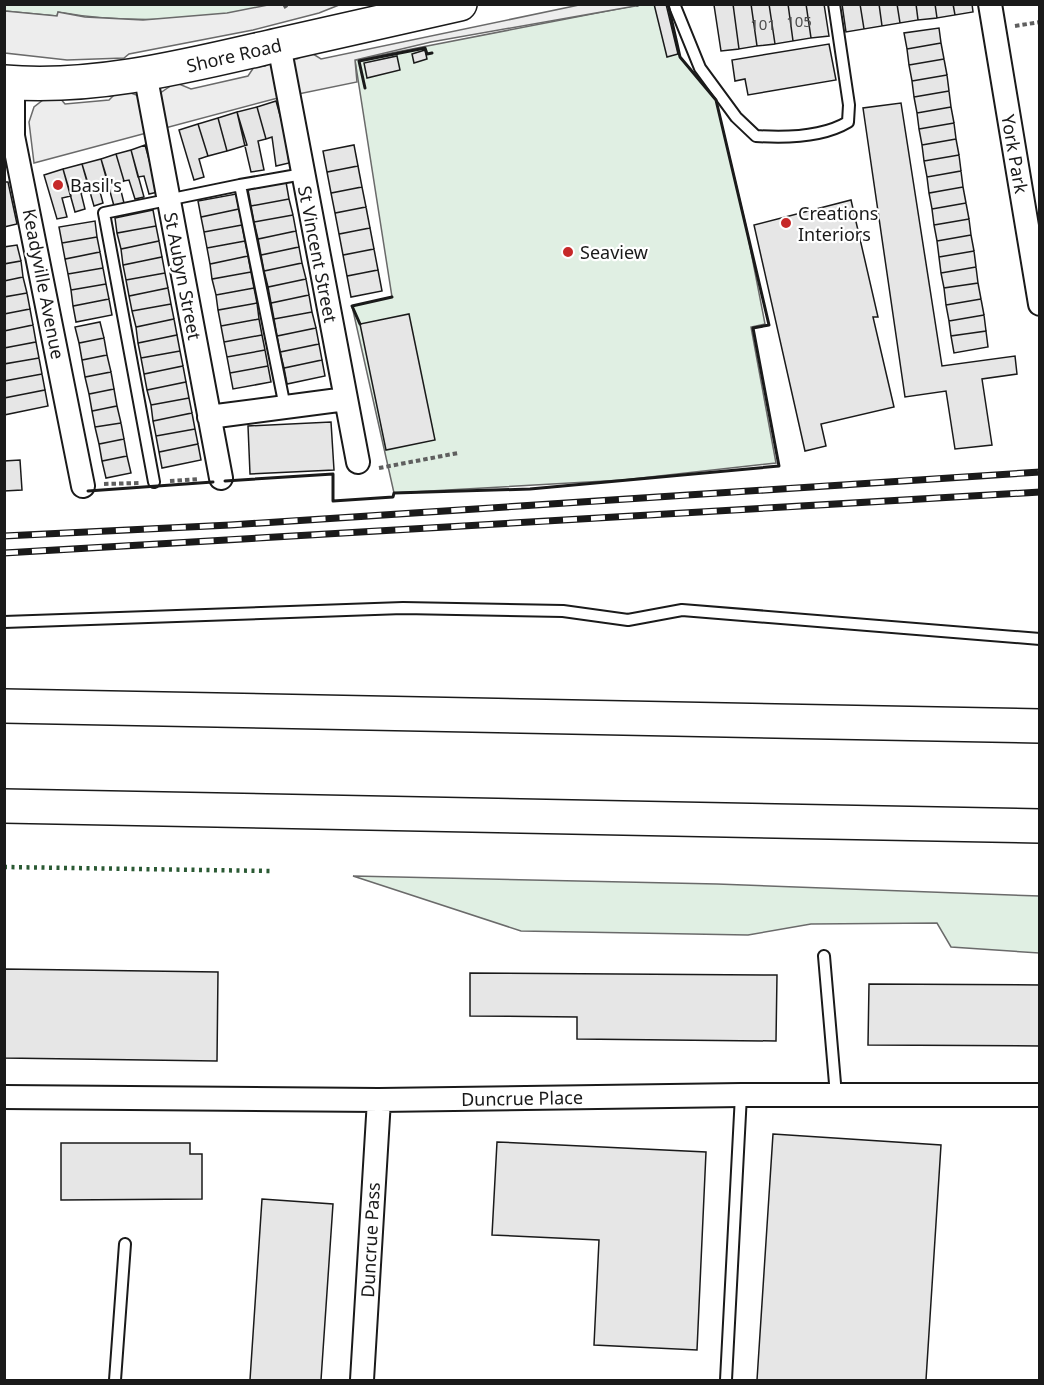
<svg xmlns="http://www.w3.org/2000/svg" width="1044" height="1385" font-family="'Noto Sans',sans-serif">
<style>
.green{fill:#e0efe3;stroke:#6a6a6a;stroke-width:1.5}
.parking{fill:#ededed;stroke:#6a6a6a;stroke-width:1.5}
.building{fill:#e6e6e6;stroke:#1a1a1a;stroke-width:1.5}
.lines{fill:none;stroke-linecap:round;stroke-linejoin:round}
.lane-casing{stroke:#1a1a1a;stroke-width:14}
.street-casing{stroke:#1a1a1a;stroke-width:26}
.primary-casing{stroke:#1a1a1a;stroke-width:36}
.highway-casing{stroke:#1a1a1a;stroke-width:36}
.path{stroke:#5f5f5f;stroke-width:4;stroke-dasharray:4.5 3;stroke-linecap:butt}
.lane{stroke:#fff;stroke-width:10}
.street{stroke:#fff;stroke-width:22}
.primary{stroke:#fff;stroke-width:33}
.highway{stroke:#fff;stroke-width:33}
.rail-casing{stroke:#1a1a1a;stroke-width:7}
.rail{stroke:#fff;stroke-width:4.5;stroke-dasharray:14;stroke-linecap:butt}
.hedge{stroke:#2b5a34;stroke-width:4.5;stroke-dasharray:3 4.5;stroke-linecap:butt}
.wall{stroke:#1a1a1a;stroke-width:3}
.poi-dot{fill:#c62828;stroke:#fff;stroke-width:2}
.labels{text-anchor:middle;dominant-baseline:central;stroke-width:4.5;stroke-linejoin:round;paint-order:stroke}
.number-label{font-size:15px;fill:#4d4d4d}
.street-label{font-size:18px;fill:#1a1a1a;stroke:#fff}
.poi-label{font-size:18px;fill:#1a1a1a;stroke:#fff;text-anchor:start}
</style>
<rect width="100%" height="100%" fill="#fff"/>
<path class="green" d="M5 4 273 5C215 23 117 23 58 12L57 16 5 11Z
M638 5H668L680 57 716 100 746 226 765 324 751 327 776 463 623 480 394 493 352 306 392 297 355 60Z
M353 876 717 884 1039 896V953L951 947 937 923 811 924 748 935 521 931Z"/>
<path class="parking" d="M273 4 339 5 319 13 253 30 129 54 124 58 67 60 5 53V11L57 16 58 12 85 17 143 20 227 13Z
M579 5H641L431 42 355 60 357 82 274 99 34 163 29 122 34 107 43 100 59 97 65 104 109 100 116 93 128 92 150 100 172 85 179 84 191 89 248 76 254 67 265 66 281 57 297 59 310 52 321 59Z"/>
<path class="building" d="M654 4H666L678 54 667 57Z
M733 4H751L757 46 739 49Z
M733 4 739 49 721 51 714 5Z
M751 4H769L775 44 757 46Z
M769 4H788L793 41 775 44Z
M788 4H806L811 38 793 41Z
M806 4H824L829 36 811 38Z
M842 4H860L864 29 846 32Z
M860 4H879L882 26 864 29Z
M879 4H897L900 23 882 26Z
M897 4H916L918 20 900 23Z
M916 4H935L937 18 918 20Z
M935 4H953L955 15 937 18Z
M953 4H972L973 12 955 15Z
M939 28 941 43 907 49 904 33Z
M941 43 944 59 909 65 907 49Z
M829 44 836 80 748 95 745 79 735 81 732 60Z
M425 50 427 59 414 63 412 54Z
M397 56 400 70 367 78 364 63Z
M944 59 947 75 912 81 909 65Z
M947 75 949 91 914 97 912 81Z
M949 91 951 107 917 113 914 97Z
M276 101 285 133 289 163 276 166 272 137 266 139 257 107Z
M901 103 942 366 1015 356 1017 374 982 379 992 445 955 449 946 391 905 397 863 108Z
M257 107 266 139 258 141 264 170 251 172 237 112Z
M951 107 954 123 919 129 917 113Z
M237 112 247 145 227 151 218 118Z
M218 118 227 151 208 156 198 124Z
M954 123 956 139 922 145 919 129Z
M198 124 208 156 199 159 204 177 194 180 179 130Z
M956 139 959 155 924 161 922 145Z
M145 145 158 192 149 194 144 176 138 177 131 150Z
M354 145 358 166 327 172 323 151Z
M131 150 144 197 135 199 129 180 124 181 116 154Z
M116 154 124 181 119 183 124 203 114 206 101 159Z
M959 155 961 171 927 177 924 161Z
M101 159 109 185 99 188 103 203 94 206 82 164Z
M82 164 90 190 81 193 85 209 75 212 63 169Z
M358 166 362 187 331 193 327 172Z
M63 169 71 196 62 198 67 217 57 219 44 175Z
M961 171 963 187 929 193 927 177Z
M4 182H8L17 224 4 227Z
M286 182 289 199 251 206 248 190Z
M362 187 366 207 335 213 331 193Z
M963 187 966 203 932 209 929 193Z
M236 194 239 209 201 217 198 201Z
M289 199 293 215 254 222 251 206Z
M851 200 878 317H873L894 407 821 424 826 446 805 451 754 225Z
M966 203 969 219 934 225 932 209Z
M366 207 370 228 339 234 335 213Z
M239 209 242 225 204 232 201 217Z
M153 210 156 226 117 233 115 218Z
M293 215 296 231 258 239 254 222Z
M969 219 971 235 937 241 934 225Z
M95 221 97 237 62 243 59 227Z
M242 225 245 241 207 248 204 232Z
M156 226 159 241 121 249 117 233Z
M370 228 374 249 343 255 339 234Z
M296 231 299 247 261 255 258 239Z
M971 235 974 251 939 257 937 241Z
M97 237 100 252 65 259 62 243Z
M159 241 162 257 123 265 121 249Z
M245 241 248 256 210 264 207 248Z
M17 245 21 261 4 264V247Z
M299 247 302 263 264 271 261 255Z
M374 249 378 270 347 276 343 255Z
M974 251 976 267 941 273 939 257Z
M100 252 103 268 68 274 65 259Z
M248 256 251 272 212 279 210 264Z
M162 257 165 273 126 280 123 265Z
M21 261 23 277 4 281V264Z
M302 263 306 279 268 287 264 271Z
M976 267 978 283 944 288 941 273Z
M103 268 106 284 71 290 68 274Z
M378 270 382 291 351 297 347 276Z
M251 272 254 288 216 295 212 279Z
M165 273 168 288 129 296 126 280Z
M23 277 27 293 4 297V281Z
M306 279 309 295 271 303 268 287Z
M978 283 981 299 946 305 944 288Z
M106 284 109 299 73 306 71 290Z
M168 288 171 304 132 311 129 296Z
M254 288 257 303 218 310 216 295Z
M27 293 30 309 4 314V297Z
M309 295 312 312 274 319 271 303Z
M109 299 112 315 76 322 73 306Z
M981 299 984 315 949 321 946 305Z
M257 303 259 319 221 326 218 310Z
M171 304 174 319 136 327 132 311Z
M30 309 33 325 4 331V314Z
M312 312 316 328 277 336 274 319Z
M409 314 435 440 386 450 360 324Z
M984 315 986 331 951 336 949 321Z
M174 319 177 335 138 343 136 327Z
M259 319 262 335 224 342 221 326Z
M100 322 104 338 79 343 75 327Z
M33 325 36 342 4 348V331Z
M316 328 319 344 280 352 277 336Z
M986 331 988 347 954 353 951 336Z
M177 335 180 351 141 358 138 343Z
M262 335 265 350 227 357 224 342Z
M104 338 107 355 82 360 79 343Z
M36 342 39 358 4 364V348Z
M319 344 322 360 284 368 280 352Z
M265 350 268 366 230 373 227 357Z
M180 351 183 366 144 374 141 358Z
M107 355 111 372 85 377 82 360Z
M39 358 42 374 4 381V364Z
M322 360 325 376 287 384 284 368Z
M183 366 186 382 147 390 144 374Z
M268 366 271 382 233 389 230 373Z
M111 372 114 389 89 394 85 377Z
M42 374 45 390 4 398V381Z
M186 382 189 398 151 405 147 390Z
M114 389 117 406 92 411 89 394Z
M45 390 48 406 4 415V398Z
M189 398 192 413 153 421 151 405Z
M117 406 121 423 95 427 92 411Z
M192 413 195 429 156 436 153 421Z
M331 422 334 470 250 474 248 426Z
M121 423 124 439 99 444 95 427Z
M195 429 198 444 159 452 156 436Z
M124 439 127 456 102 461 99 444Z
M198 444 201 460 162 468 159 452Z
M127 456 131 473 106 478 102 461Z
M20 460 22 490 4 491V461Z
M4 969 218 972 217 1061 4 1058Z
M470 973 777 975 776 1041 577 1039V1017L470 1016Z
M869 984 1040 985V1046L868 1045Z
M773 1134 941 1145 926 1380H757Z
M497 1142 706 1152 697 1350 594 1345 599 1240 492 1235Z
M61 1143H190V1154H202V1199L61 1200Z
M262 1199 333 1204 321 1380H250Z"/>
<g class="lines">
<g class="lane-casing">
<path id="lane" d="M674 4 700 68 736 117 756 136C785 138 823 137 848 122L849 105 834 4
M240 185 303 174
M154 482 104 213 240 185 285 407
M4 622 403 608 563 611 628 620 682 610 1040 639
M824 956 836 1095
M115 1380 125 1244
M726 1380 741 1095"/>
</g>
<g class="street-casing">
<path id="street" d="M990 4 1040 304
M279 45 358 462
M145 73 221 478
M13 82V136L83 486
M209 417 346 399
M4 1097 379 1100 741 1095H1040
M362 1380 379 1100"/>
</g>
<g class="primary-casing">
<path id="primary" d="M4 82C95 90 191 65 278 45 339 31 400 18 460 4"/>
</g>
<g class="highway-casing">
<path id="highway" d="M4 706 1040 726
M4 806 1040 826"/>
</g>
<path class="path" d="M284 4 287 9
M1015 26 1040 22
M379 468 458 453
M170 481 199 479
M104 484 139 483"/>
<use href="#lane" class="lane"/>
<use href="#street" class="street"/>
<use href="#primary" class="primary"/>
<use href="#highway" class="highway"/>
<g class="rail-casing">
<path id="rail" d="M4 536 230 525 1040 472
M4 553 1040 492"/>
</g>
<use href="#rail" class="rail"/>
<path class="hedge" d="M4 867 271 871"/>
<path class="wall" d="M637 5 641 4
M365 88 359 61 425 48 427 54 432 53
M360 324 352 306 392 297
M225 481 333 474V501L393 497 394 493 530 489 779 466 753 328 769 325 716 100 680 57 668 4
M88 491 213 482"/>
</g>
<g class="poi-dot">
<circle cx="58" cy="185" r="6"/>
<circle cx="786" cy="223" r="6"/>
<circle cx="568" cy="252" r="6"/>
</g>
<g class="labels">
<g class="number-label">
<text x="799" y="21">105</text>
<text x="763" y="24">101</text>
</g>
<g class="street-label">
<text transform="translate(234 55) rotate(-13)">Shore Road</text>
<text transform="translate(1015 154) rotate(80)">York Park</text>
<text transform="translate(318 254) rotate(79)">St Vincent Street</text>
<text transform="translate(183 276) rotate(79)">St Aubyn Street</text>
<text transform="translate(44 284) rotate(79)">Keadyville Avenue</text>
<text transform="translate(522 1098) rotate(-1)">Duncrue Place</text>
<text transform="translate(370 1240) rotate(-87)">Duncrue Pass</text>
</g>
<g class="poi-label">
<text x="70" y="185">Basil's</text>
<text x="798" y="213">Creations<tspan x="798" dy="21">Interiors</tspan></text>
<text x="580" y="252">Seaview</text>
</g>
</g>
<rect width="1044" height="1385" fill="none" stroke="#1a1a1a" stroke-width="12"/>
</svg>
